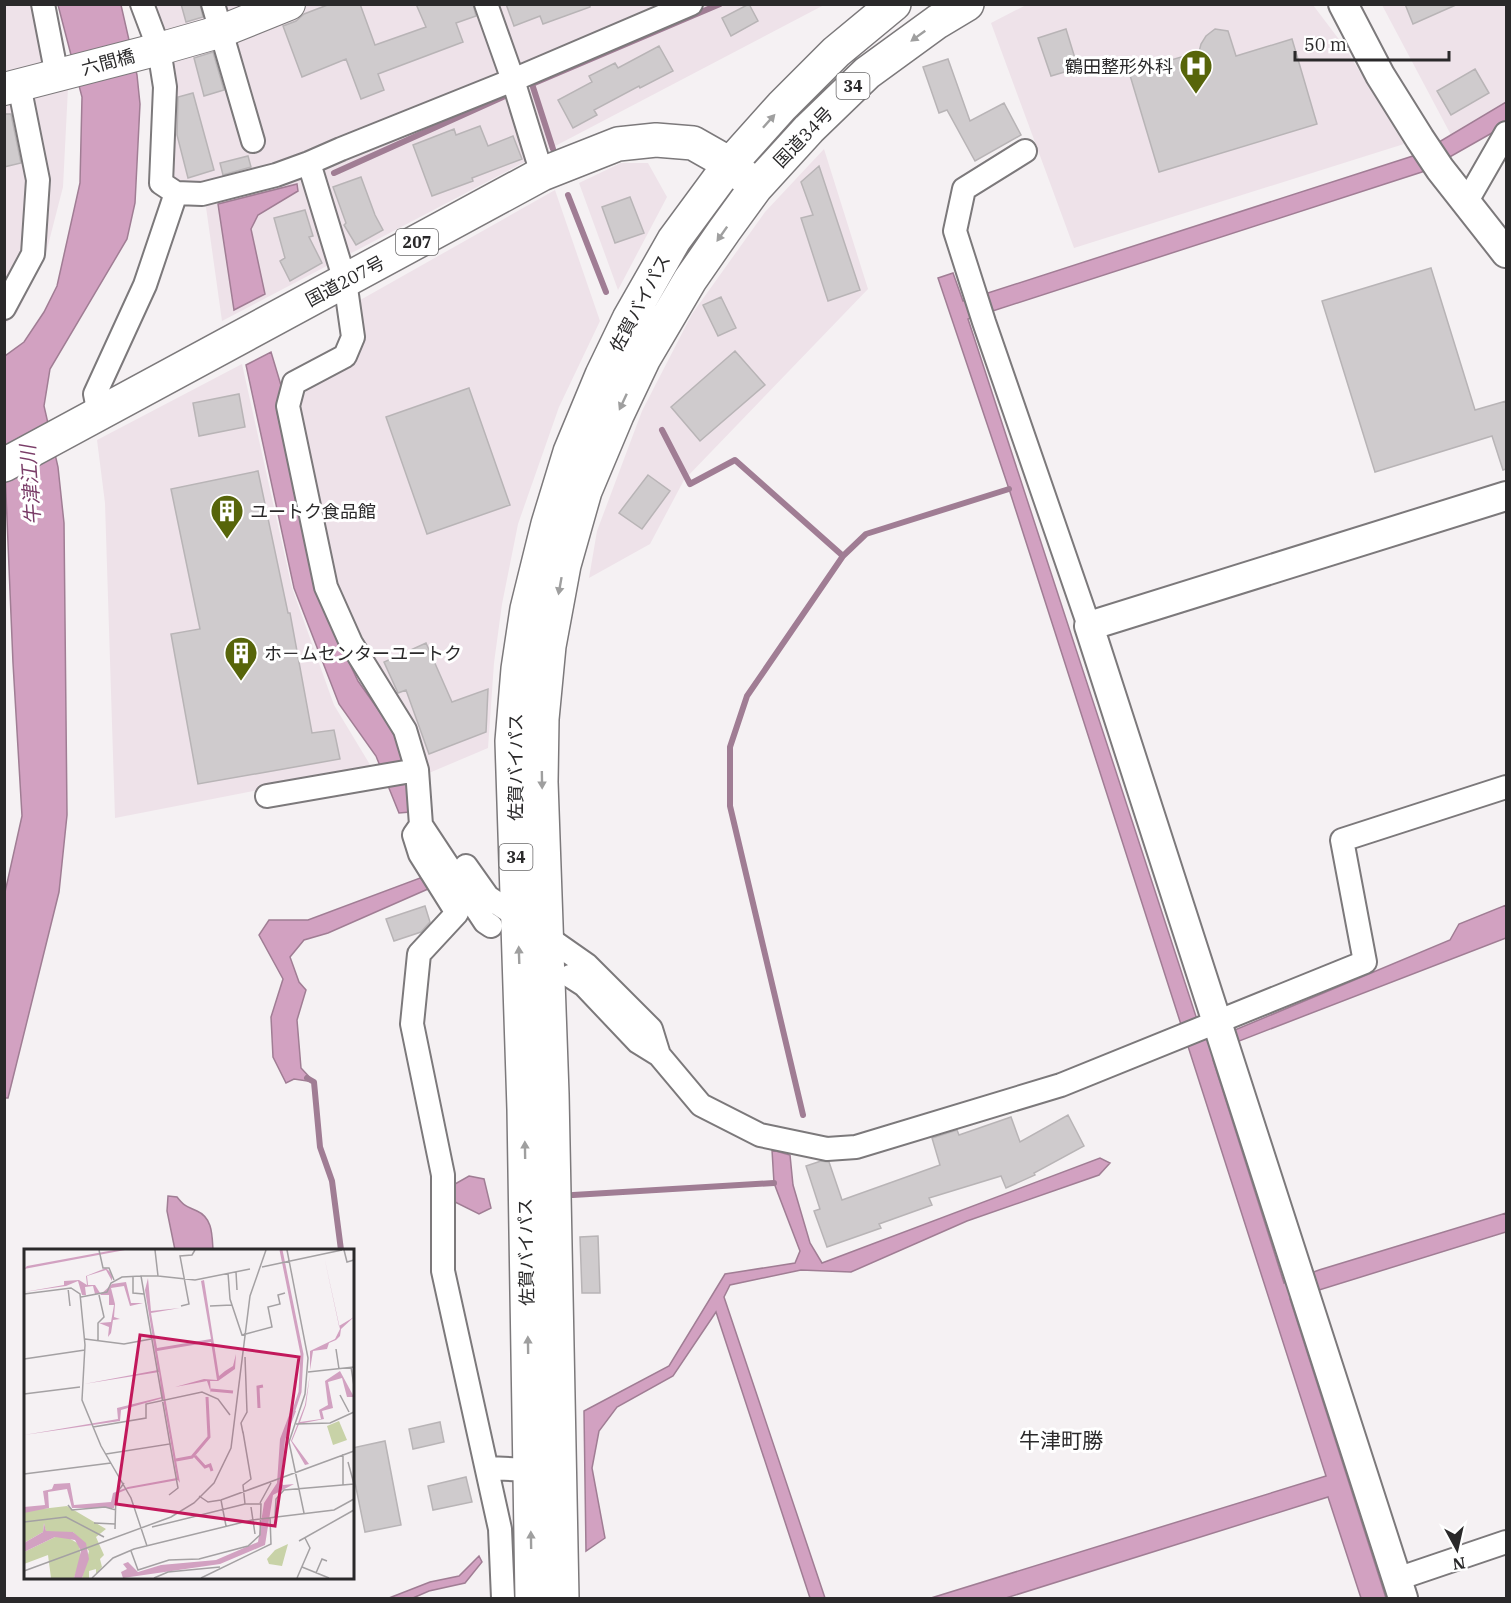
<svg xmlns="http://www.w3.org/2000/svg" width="1511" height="1603" font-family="'IBM Plex Serif','Noto Sans JP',serif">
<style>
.built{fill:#eee2e9}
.water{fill:#d2a1c1;stroke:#a07d94;stroke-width:1.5}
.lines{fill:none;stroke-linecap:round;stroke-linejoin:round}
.stream{stroke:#a07d94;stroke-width:6}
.building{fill:#cfcbcd;stroke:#b8b4b6;stroke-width:1.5}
.minor-casing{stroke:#7c797b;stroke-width:26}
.tertiary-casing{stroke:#7c797b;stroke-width:32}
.secondary-casing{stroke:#7c797b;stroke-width:34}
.trunk-casing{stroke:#7c797b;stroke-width:36}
.minor{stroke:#fff;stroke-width:22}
.tertiary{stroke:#fff;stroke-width:28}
.secondary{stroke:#fff;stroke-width:32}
.trunk{stroke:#fff;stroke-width:33}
.oneway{fill:#9f9f9f}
.labels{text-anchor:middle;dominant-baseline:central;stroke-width:6;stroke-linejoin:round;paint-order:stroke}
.shield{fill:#fff;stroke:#6a696a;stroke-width:1.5}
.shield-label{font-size:16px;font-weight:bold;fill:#2a292a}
.street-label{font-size:18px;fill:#2a292a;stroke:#fff}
.poi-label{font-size:18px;fill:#2a292a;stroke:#fff;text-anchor:start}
.water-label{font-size:20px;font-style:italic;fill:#7a3d68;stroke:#fff}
.quarter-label{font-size:21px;fill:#2a292a;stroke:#fff}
.inset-river{fill:none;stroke:#d2a1c1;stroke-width:3}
.inset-road{fill:none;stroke:#a4a1a3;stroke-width:1.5}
.view{fill:#c2185b;fill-opacity:0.15;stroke:#c2185b;stroke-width:3}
.inset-edge{fill:none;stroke:#2a292a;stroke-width:3}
</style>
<rect width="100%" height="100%" fill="#f5f1f3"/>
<path class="built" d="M5 5H50L68 88 63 187 45 257 17 313 5 324Z
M133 5H824L222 321 205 200 150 191 157 83Z
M1026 5H1313L1344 46 1404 144 1074 248 991 23Z
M1382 5H1506V102L1451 135Z
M824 149 868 289 684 480 650 544 589 578 597 531 642 411 692 314 765 212Z
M621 163H648L667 197 618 290 579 183Z
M555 190 600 321 559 407 518 524 502 604 494 663 488 748 429 773 410 722 364 644 333 576 298 405 309 386 347 362 355 303Z
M242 364 292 588 334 705 372 768 115 818 105 503 97 440Z"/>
<path class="water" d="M58 5H121L137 75 140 104 135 203 127 239 50 369 44 406 58 467 64 523 67 815 59 892 8 1098H5V892L22 816 13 663 5 471V356L24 342 44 312 57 286 80 183 82 97Z
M1506 102V125L1425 171 968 319 1203 1038 1211 1040 1450 940 1459 924 1506 905V938L1221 1048 1213 1060 1284 1283 1319 1270 1506 1213V1232L1290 1299 1386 1598H1361L1328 1497 1006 1598H931L1326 1476 1009 489 938 278 953 273 963 301 1419 154Z
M297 184 298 191 258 215 251 229 265 294 234 310 218 204Z
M271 352 283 392 277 412 320 601 358 681 397 736 402 763 410 790V812L399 813 376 756 339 704 294 588 246 365Z
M420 878 426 882 428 889 328 933 304 940 290 957 299 982 306 990 297 1020 301 1068 314 1082 294 1079 286 1083 273 1057 271 1017 283 979 259 935 269 920H308Z
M772 1150 790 1155 793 1185 810 1243 822 1263 1100 1158 1110 1163 1099 1175 967 1221 851 1272 801 1270 730 1285 724 1297 825 1598H810L716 1312 673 1376 617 1407 599 1431 592 1468 605 1538 586 1551 584 1411 669 1366 725 1274 795 1263 800 1251 774 1183Z
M469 1176 484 1179 491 1208 479 1214 455 1202V1184Z
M168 1196 177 1197C185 1207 186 1206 197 1211 213 1218 212 1236 213 1250H175L167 1211Z
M479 1556 482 1562 465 1583 429 1591 413 1598H389L430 1582 459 1576Z"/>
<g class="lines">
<path class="stream" d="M553 149 532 84 720 4
M334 173 505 96
M568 195 606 292
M662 430 690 484 735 460 843 556
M307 1078 314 1082 320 1147 332 1181 341 1250
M803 1115 730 806V747L747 696 843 556 866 534 1009 489
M573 1195 774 1183"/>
</g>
<path class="building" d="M181 4H200L203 17 186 22Z
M330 4H360L375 45 426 27 416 4H473L476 16 456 23 463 42 378 74 384 90 361 99 346 59 302 77 283 26 296 21 304 14Z
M506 4H590V7L543 24 540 16 514 26Z
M749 4 758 21 731 36 722 18Z
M1405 4H1458L1413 24Z
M1066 29 1078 68 1051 76 1038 38Z
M1215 29 1228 31 1236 56 1292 39 1317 124 1159 172 1129 72 1199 52 1201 44 1206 36Z
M659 46 673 71 640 88 639 86 594 110 597 115 573 128 558 100 592 82 589 76 615 63 618 68Z
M213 52 224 90 204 96 194 58Z
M948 59 970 121 1004 103 1021 135 975 161 947 110 939 113 923 67Z
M1475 69 1489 93 1451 115 1437 91Z
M193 93 214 170 188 178 177 135 178 97Z
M4 114H11L21 163 4 167Z
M480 126 488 146 513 136 522 159 472 178 473 181 432 196 413 145 454 129 456 135Z
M248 156 251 167 223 175 220 163Z
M819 166 860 290 828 301 801 218 813 215 801 182Z
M361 177 375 215 383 230 356 245 344 225 346 223 333 187Z
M630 197 644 233 615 243 602 207Z
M305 210 313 236 309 237 322 263 290 281 280 261 285 258 274 218Z
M1431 268 1475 410 1506 401V469L1503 470 1492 436 1375 472 1322 301Z
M721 297 736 328 718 336 703 305Z
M735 351 765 385 700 441 671 407Z
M469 388 510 505 427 534 386 417Z
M239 394 245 427 199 436 193 403Z
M258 471 288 613H290L312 733 334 730 340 759 198 784 171 634 200 629 171 489Z
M648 475 670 491 642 529 619 513Z
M426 643 452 702 488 689 486 732 429 754 406 690 398 693 384 662Z
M425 906 430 922 421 932 394 941 386 919Z
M1068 1115 1084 1146 1034 1173 1035 1175 1006 1188 1001 1176 929 1198 932 1205 879 1224 881 1228 827 1247 814 1211 820 1209 806 1166 821 1161 829 1162 842 1200 940 1165 932 1138 957 1130 959 1135 1011 1117 1020 1142Z
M598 1236 600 1293H582L580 1237Z
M440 1422 444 1442 413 1449 409 1429Z
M385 1441 401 1525 365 1532 352 1468V1448Z
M466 1477 472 1502 433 1510 428 1486Z"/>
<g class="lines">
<g class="minor-casing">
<path id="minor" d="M43 4 57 76
M142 4 159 49 165 87 161 183 176 193 202 194 276 175 309 163 341 149 513 80 691 4
M213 4 253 141
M486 4 513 80 542 174
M1025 151 964 189 955 231 984 322 1089 626
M309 163 345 281 353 337 345 356 294 383 288 406 326 587 351 643 405 730 417 770 421 825 485 922 491 926
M1467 201 1506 133
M4 308 33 254 38 180 19 85
M99 414 95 394 145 285 176 193
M267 796 417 770
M421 825 414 835 420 854 457 913 419 954 412 1024 443 1175V1271L500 1529 503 1598
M466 866 488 897 518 917
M547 937 587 965 651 1029 659 1055
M570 976 584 985 638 1042 659 1055 701 1105 760 1135 827 1149 856 1147 1061 1085 1365 962 1342 840 1506 787
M487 1468 530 1470
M1397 1579 1506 1542"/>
</g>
<g class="tertiary-casing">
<path id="tertiary" d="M1343 4 1380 75 1420 139 1440 169 1506 253
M1403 1598 1089 626 1506 496"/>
</g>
<g class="secondary-casing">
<path id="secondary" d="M4 89 159 49 222 31 289 4"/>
</g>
<g class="trunk-casing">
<path id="trunk" d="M4 465 542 174 618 144 656 140 693 143 730 164 746 178
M532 1598 524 1109 512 741 518 669 527 609 548 524 570 452 602 375 629 319 674 240 730 164 782 106 836 52 894 4
M562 1598 552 1094 541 782 542 719 549 646 564 565 585 491 617 415 644 358 690 280 724 231 756 187 809 129 867 73 937 22 967 4"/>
</g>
<use href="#minor" class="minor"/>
<use href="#tertiary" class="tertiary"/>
<use href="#secondary" class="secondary"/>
<use href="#trunk" class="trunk"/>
</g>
<defs><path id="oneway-solid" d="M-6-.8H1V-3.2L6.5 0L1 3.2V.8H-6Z" transform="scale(1.5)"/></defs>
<g class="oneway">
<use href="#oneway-solid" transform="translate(918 36) rotate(144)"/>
<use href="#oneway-solid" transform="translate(769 121) rotate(-48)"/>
<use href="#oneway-solid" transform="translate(722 234) rotate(125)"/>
<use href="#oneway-solid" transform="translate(623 402) rotate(115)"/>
<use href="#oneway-solid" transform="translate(560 586) rotate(100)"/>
<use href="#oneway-solid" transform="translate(542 780) rotate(89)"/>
<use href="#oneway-solid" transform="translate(519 955) rotate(-92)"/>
<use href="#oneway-solid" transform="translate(525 1150) rotate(-91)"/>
<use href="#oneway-solid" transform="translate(528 1345) rotate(-91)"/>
<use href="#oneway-solid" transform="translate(531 1540) rotate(-91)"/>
</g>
<defs>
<g id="hospital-pin" transform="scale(1.725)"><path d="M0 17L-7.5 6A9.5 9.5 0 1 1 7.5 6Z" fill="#57650a" stroke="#fff"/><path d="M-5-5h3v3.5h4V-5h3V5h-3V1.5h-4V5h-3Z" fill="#fff"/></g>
<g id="building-pin" transform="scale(1.725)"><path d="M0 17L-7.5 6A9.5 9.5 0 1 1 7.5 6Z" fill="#57650a" stroke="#fff"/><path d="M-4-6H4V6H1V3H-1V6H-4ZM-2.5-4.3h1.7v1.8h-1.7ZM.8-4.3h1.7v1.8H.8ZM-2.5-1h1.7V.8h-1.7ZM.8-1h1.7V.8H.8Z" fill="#fff"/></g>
</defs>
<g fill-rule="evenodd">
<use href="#hospital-pin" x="1196" y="66"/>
<use href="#building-pin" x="227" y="511"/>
<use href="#building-pin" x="241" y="653"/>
</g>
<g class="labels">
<g class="shield">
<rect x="836.5" y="73" width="33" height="26" rx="4.5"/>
<rect x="396" y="229" width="42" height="26" rx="4.5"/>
<rect x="499.5" y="844" width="33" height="26" rx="4.5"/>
</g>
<g class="shield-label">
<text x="853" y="86">34</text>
<text x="417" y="242">207</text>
<text x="516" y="857">34</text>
</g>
<g class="street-label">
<text transform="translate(108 62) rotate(-15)">六間橋</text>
<text transform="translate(803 137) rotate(-46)">国道34号</text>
<text transform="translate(345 281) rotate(-28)">国道207号</text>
<text transform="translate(640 303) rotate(-62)">佐賀バイパス</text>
<text transform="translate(515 767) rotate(-90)">佐賀バイパス</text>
<text transform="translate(526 1252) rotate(-91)">佐賀バイパス</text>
</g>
<g class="poi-label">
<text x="1173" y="66" text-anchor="end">鶴田整形外科</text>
<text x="250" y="511">ユートク食品館</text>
<text x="264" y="653">ホ－ムセンターユートク</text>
</g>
<g class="water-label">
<text transform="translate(30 485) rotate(-94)">牛津江川</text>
</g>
<g class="quarter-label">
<text x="1061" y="1440">牛津町勝</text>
</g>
</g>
<g transform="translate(24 1249)">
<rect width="330" height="330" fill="#f5f1f3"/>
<path d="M315 172 323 191 309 196 303 177ZM43 257 82 280 72 288 80 306 76 310 78 318 72 325V320L65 322V329H58L65 302 49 283H22L20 274 19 283 0 294V262ZM31 288H43L55 295 57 309 50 329H27L24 306 0 315V303ZM264 295 258 317 245 315 243 310 251 301Z" fill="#c8d2a7"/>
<path d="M90 1H101L0 20 3 17ZM300 7 315 77 330 68 317 80 316 87 312 91 305 94 303 100 289 102 286 121V102L311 90 316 80ZM82 19 86 23 88 27V32L82 21 63 27 64 36H71L76 44 71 45 69 37 61 38 62 46H58L54 32 42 37 0 43 40 36V32L55 31 63 36 62 27ZM124 29 127 62 156 59 127 64 133 99 187 90 177 32 180 31 195 127 201 122 209 117 212 105 211 120 194 132H186L187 144 183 132 151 138 180 130 193 131 187 93 133 102 156 234 154 231 104 240 92 245 90 259H48L43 240 24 243 25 259 0 264V258L21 256 19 242 28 240 30 235 46 234 50 256 87 253 89 244 104 238 153 229 139 149 97 161 96 172 0 186 94 170 93 159 138 148 135 123 60 135 134 121 121 41ZM102 33 107 54H119L106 57 100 37 87 39 91 55 90 68 96 70 89 71 87 84 84 88 85 78 75 74 87 73 90 56H85V46H76L88 35ZM316 122 330 148H323L318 129 304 133 309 159 298 162 300 170 275 175 268 192 285 215 281 216 267 192 281 156 286 125 282 156 276 173 297 170 295 161 304 156 301 132ZM267 161 272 162 261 191 257 233 259 236 270 235 249 246 241 296 196 315 99 329 97 323 103 320 99 315 104 313 114 323 137 316 192 311 234 293 240 254 253 234 256 190ZM20 274 22 282 49 283 62 294 65 310 58 329H50L57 302 51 291 31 288 0 303V294L19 283Z" fill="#d2a1c1"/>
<path class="inset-river" d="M257 1 278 105 276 143 269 164M187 141 209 143M235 159 234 138 239 137M171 207 181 218 186 216 188 222M152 211 168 208 185 188 183 148"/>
<path class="inset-road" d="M75 1 79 19H85L90 31M263 1 284 109 281 145 265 193 280 264M320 1 323 13 330 11M238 18 318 1M212 23 213 41M204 24 206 50 218 86 248 78 244 58 256 55 254 46 261 44M109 27V44L120 45M134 27 171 31 226 20M44 39 46 57M0 45 47 39 56 45 61 96 58 151 77 197 107 249 123 297M57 48 83 43 87 34 98 28 117 27M157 57 165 55 156 7 168 6 171 1M186 57 208 56M61 90 100 95 127 90M74 91V74L80 68 75 46M312 100 315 120M0 110 61 101M327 118 330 137M284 123 330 118M0 145 56 138M316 146 325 163M272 175 306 174 330 163M69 178 122 169V155L178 143 194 150 206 166M219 183 227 230 219 236 221 255M219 184 217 174 223 163 221 108M82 205 146 195 117 27H134L131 1M319 205V236M324 213 330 235M0 225 87 214M145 246 154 239 146 195M175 247 184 253 197 251 330 202M197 251 202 277M236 254 247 234M44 256 48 261 81 258 92 261M227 258 231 285M251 268 252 250 260 241 330 235M0 273 42 268 80 288M70 274 91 275M91 280 92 245 100 234M275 292 330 261M107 302 114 321 145 311 175 310 224 297 236 286 237 255H221L128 278M278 318 305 329M0 322 147 268 170 254 190 234 207 199 226 47 242 1M292 324 298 310 303 312M68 329 89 309 110 300 228 271 310 261 330 250M130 329 144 323 196 318M177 329 247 295 246 269M273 329 286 299 281 289"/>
<path class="view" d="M116 86 275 108 251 277 92 255Z"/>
<rect width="330" height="330" class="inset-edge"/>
</g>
<rect width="1511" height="1603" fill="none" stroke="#2a292a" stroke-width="12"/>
<g transform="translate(1457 1549) rotate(172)" stroke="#ffffff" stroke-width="4.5" paint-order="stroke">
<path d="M0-4.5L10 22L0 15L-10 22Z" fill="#2a292a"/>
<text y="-9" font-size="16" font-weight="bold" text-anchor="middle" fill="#2a292a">N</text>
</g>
<path d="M1295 51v9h154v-9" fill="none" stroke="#2a292a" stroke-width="3"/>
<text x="1304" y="51" font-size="18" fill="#2a292a" stroke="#ffffff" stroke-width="4.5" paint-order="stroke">50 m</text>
</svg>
